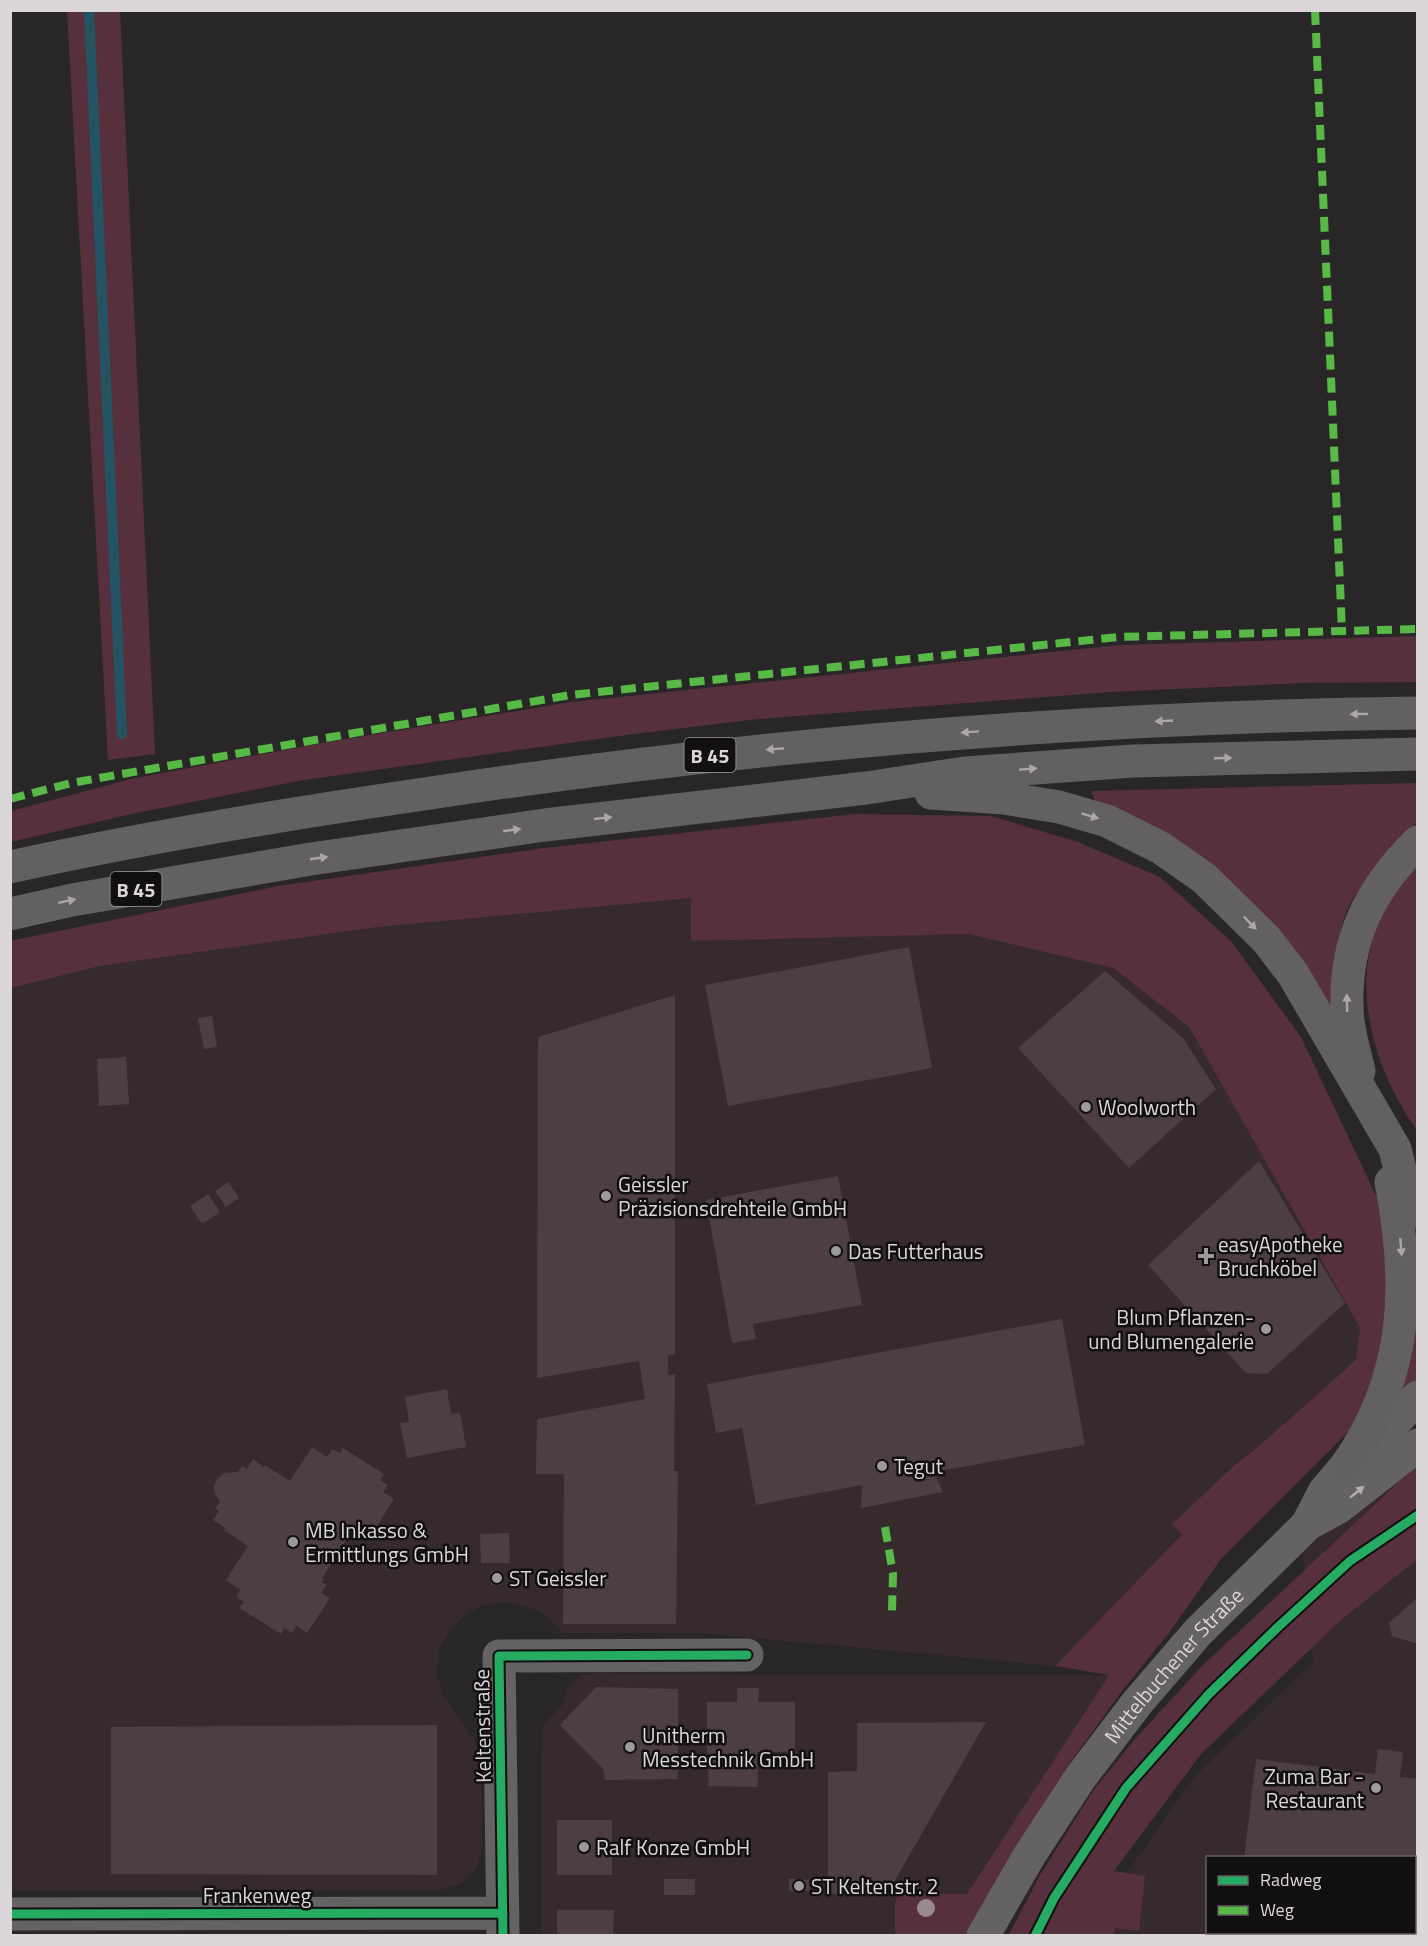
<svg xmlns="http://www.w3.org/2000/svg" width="1428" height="1946" font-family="'Titillium Web',sans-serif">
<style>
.built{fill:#362a2d;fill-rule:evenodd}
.green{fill:#56303c}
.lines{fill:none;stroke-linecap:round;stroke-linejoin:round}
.stream{stroke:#245464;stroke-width:10}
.building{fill:#4d3e42}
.minor{stroke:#646262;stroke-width:33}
.major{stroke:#656263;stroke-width:33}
.highway{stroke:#626060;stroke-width:33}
.quiet{stroke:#58b947;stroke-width:8;stroke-dasharray:15 8;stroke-linecap:butt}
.cycleway-casing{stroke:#110f0f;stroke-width:13}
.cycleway{stroke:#26ab63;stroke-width:9}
.tree{fill:#988a8d}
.oneway{fill:#aba7a8}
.oneway2{fill:#b2aeaf}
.poi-dot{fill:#9d999a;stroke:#110f0f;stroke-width:2}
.labels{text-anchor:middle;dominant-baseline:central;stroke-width:5;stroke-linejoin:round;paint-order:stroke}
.shield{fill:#110f0f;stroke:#9e9b9c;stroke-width:1.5}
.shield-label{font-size:20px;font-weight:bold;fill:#dbd7d8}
.poi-label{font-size:21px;fill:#dbd7d8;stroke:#110f0f;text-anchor:start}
.street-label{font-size:21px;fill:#dbd7d8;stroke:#110f0f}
</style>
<rect width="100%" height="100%" fill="#292627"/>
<path class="built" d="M691 898 692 941 968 934 1113 968 1189 1027 1360 1328 1356 1360 1252 1452 1237 1463 1172 1524 1183 1533 1055 1666 699 1633H563L541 1612 521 1605 505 1602 481 1606 465 1615 451 1630 440 1647 437 1673 442 1694 475 1740 481 1766 482 1849 477 1867 469 1877 458 1885 440 1890 11 1891 10 988 100 966 378 927Z
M1417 1442V1935L1082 1936 1195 1776 1313 1662 1303 1553ZM1208 1858H1414V1932H1208Z
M600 1673 691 1674 1109 1675 967 1894 896 1904 895 1935 541 1936 542 1727 563 1704 570 1683 583 1675Z"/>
<path class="green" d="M67 11H120L155 754 108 760Z
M1417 636V682L1302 683 1111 692 758 719 634 734 304 780 136 813 11 842V811L131 779 316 744 571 702 1119 645Z
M1417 783V823C1395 840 1353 891 1344 918 1340 930 1337 946 1336 959 1333 978 1337 995 1328 1013L1302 967 1097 805 1091 791Z
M855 814 991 816 1078 842 1160 877 1231 941 1301 1037 1381 1206 1391 1342 1350 1430 1221 1559 1169 1633 1122 1691 1067 1767 1015 1849 967 1935H895V1904L898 1894H967L1109 1675 1055 1666 1182 1534 1172 1524 1237 1463 1252 1452 1356 1360 1360 1328 1189 1027 1113 968 968 934 691 941V898L378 927 100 966 11 988 10 941 278 886 544 848Z
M1417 867V1130C1361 1052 1339 939 1417 867Z
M1418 1226 1417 1377 1414 1386 1392 1395 1406 1227Z
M1417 1465V1508C1394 1524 1369 1540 1347 1558 1328 1573 1311 1591 1293 1607 1188 1701 1095 1810 1030 1935L1008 1936 1039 1877 1093 1791 1135 1739 1202 1666Z
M1417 1521V1560L1343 1618 1201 1754 1114 1871 1145 1876 1139 1931 1115 1928 1114 1935H1040L1059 1899 1130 1790 1214 1696 1353 1564Z"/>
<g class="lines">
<path class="stream" d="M89 10 122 734"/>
</g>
<path class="building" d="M909 947 932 1068 728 1106 705 985Z
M1105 971 1183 1038 1216 1089 1129 1168 1018 1048Z
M675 995V1354L668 1355V1375L675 1374 674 1471H678L676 1624H563L564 1474H536L537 1419 645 1399 639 1361 537 1378 538 1037Z
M212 1016 217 1047 204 1049 198 1018Z
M126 1057 129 1104 99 1106 97 1059Z
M1259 1161 1345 1303 1267 1374 1246 1373 1148 1265Z
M838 1176 862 1305 753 1324 756 1339 732 1343 706 1200Z
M228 1182 239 1198 226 1207 215 1191Z
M208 1194 220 1212 202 1224 190 1206Z
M1062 1319 1085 1445 934 1472 943 1492 861 1508 862 1485 756 1505 742 1428 716 1433 707 1384Z
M447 1389 451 1414 460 1413 466 1447 407 1458 400 1423 409 1422 405 1397Z
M312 1447 327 1457 332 1449 340 1453 343 1448 384 1474 380 1480 388 1485 383 1492 394 1499 372 1534 363 1528 358 1536 354 1533 351 1537 349 1536 322 1578 324 1579 322 1582 327 1585 321 1593 330 1598 307 1633 297 1626 292 1633 284 1628 281 1634 239 1608 244 1602 236 1597 240 1590 226 1580 248 1546 224 1530 225 1528 213 1520 219 1511 215 1508 220 1502 215 1494 214 1486 218 1478 224 1473 238 1472 242 1466 247 1469 253 1459 264 1467 265 1465 290 1481Z
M509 1533 510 1563H481L480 1534Z
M491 1571 502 1572V1585H491Z
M1418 1597V1644L1392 1636 1389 1623Z
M596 1687 678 1689V1779L605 1780 603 1769 560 1725Z
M737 1688H759L758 1702H795V1752H757L758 1787 708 1786 709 1753 707 1752V1702H737Z
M986 1722 887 1894H828V1772L857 1771V1723Z
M437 1725V1875L111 1874V1727Z
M1378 1749 1403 1752 1400 1777 1418 1779V1860L1414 1858H1244L1256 1759 1375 1774Z
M557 1820H612V1875H557Z
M664 1879H695V1895H664Z
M789 1879 809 1880V1891H789Z
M557 1910H614L613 1936H557Z"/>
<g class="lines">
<path class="minor" d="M10 1914 503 1913
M1415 1923 1418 1901
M503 1936 499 1656 747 1655"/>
<g class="major">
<path d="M1309 1521 1324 1492 1346 1466 1391 1426 1418 1397"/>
<path id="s1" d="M983 1936 1029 1856 1080 1778 1137 1703 1198 1632 1308 1524 1339 1507 1418 1445"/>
</g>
<path class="highway" d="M931 793 1004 798 1059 807 1107 821 1161 848 1204 878 1266 939 1293 974 1395 1149 1403 1181 1418 1212
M10 867C147 837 286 814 424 794 753 744 1085 717 1418 713
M10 914 72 900 311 859 545 825 866 788 965 773 1133 761 1418 754
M1359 1071C1354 1050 1347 1028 1347 1007 1345 939 1370 889 1418 842
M1346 1466C1408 1377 1411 1285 1391 1182"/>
<path class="quiet" d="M1315 10 1342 631
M10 799 71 783 570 695 1118 637 1418 629
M885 1527 893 1574 892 1611"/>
<g class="cycleway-casing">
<path id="cycleway" d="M10 1914 503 1913
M503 1936 499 1656 747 1655
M1035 1936 1054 1898 1126 1788 1209 1694 1278 1627 1350 1561 1418 1515"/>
</g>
<use href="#cycleway" class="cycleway"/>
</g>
<circle class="tree" cx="926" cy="1908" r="9"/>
<defs><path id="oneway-solid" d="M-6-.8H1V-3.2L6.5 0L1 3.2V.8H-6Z" transform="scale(1.5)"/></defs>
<g class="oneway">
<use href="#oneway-solid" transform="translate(1359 714) rotate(179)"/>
<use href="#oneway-solid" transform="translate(1164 721) rotate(177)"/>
<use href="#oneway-solid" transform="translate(970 732) rotate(176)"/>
<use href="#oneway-solid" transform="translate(775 749) rotate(175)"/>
<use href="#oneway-solid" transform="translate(1223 758) rotate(-2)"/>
<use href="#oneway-solid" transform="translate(1028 769) rotate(-4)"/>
<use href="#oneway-solid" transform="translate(1090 816) rotate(17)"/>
<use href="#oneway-solid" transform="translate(603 818) rotate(-6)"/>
<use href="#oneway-solid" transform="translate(512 830) rotate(-8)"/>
<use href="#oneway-solid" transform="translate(319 858) rotate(-8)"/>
<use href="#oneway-solid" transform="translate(67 901) rotate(-12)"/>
<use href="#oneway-solid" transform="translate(1250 923) rotate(46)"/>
<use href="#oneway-solid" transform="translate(1347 1003) rotate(-91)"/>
<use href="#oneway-solid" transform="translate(1401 1247) rotate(85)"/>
</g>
<use class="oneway2" href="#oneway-solid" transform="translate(1357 1492) rotate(-39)"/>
<g class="poi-dot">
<circle cx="1086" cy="1107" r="6"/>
<circle cx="606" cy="1196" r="6"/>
<circle cx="836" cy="1251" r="6"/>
<path d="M1203 1247h6v6h6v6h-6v6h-6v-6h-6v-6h6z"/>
<circle cx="1266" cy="1329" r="6"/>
<circle cx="882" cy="1466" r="6"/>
<circle cx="293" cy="1542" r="6"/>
<circle cx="497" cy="1578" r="6"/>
<circle cx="630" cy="1747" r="6"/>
<circle cx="1376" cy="1788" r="6"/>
<circle cx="584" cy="1847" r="6"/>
<circle cx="799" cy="1886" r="6"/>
</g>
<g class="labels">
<g class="shield">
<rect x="684.5" y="738" width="51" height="34" rx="4.5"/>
<rect x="110.5" y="872" width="51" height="34" rx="4.5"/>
</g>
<g class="shield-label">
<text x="710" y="755">B 45</text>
<text x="136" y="889">B 45</text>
</g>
<g class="poi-label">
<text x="1098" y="1107">Woolworth</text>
<text x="618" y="1184">Geissler<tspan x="618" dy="24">Präzisionsdrehteile GmbH</tspan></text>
<text x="1218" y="1244">easyApotheke<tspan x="1218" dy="24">Bruchköbel</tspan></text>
<text x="848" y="1251">Das Futterhaus</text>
<text x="1254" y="1317" text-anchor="end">Blum Pflanzen-<tspan x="1254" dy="24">und Blumengalerie</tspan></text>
<text x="894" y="1466">Tegut</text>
<text x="305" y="1530">MB Inkasso &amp;<tspan x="305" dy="24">Ermittlungs GmbH</tspan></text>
<text x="509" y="1578">ST Geissler</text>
<text x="642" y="1735">Unitherm<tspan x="642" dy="24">Messtechnik GmbH</tspan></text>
<text x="1364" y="1776" text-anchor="end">Zuma Bar -<tspan x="1364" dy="24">Restaurant</tspan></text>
<text x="596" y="1847">Ralf Konze GmbH</text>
<text x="811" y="1886">ST Keltenstr. 2</text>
</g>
<g class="street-label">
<text stroke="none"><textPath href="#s1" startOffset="332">Mittelbuchener Straße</textPath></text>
<text transform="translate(482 1726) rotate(-91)">Keltenstraße</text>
<text x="257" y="1895">Frankenweg</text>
</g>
</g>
<rect width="1428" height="1946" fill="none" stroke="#dbd7d8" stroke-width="24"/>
<rect x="1206" y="1856" width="210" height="78" fill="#110f0f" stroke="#625f5f" stroke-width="1.5"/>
<rect x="1218" y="1876" width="30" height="9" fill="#26ab63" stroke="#625f5f" stroke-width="1.5"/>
<text x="1260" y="1886" font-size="18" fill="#dbd7d8">Radweg</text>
<rect x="1218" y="1906" width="30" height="9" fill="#58b947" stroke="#625f5f" stroke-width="1.5"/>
<text x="1260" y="1916" font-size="18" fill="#dbd7d8">Weg</text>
</svg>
